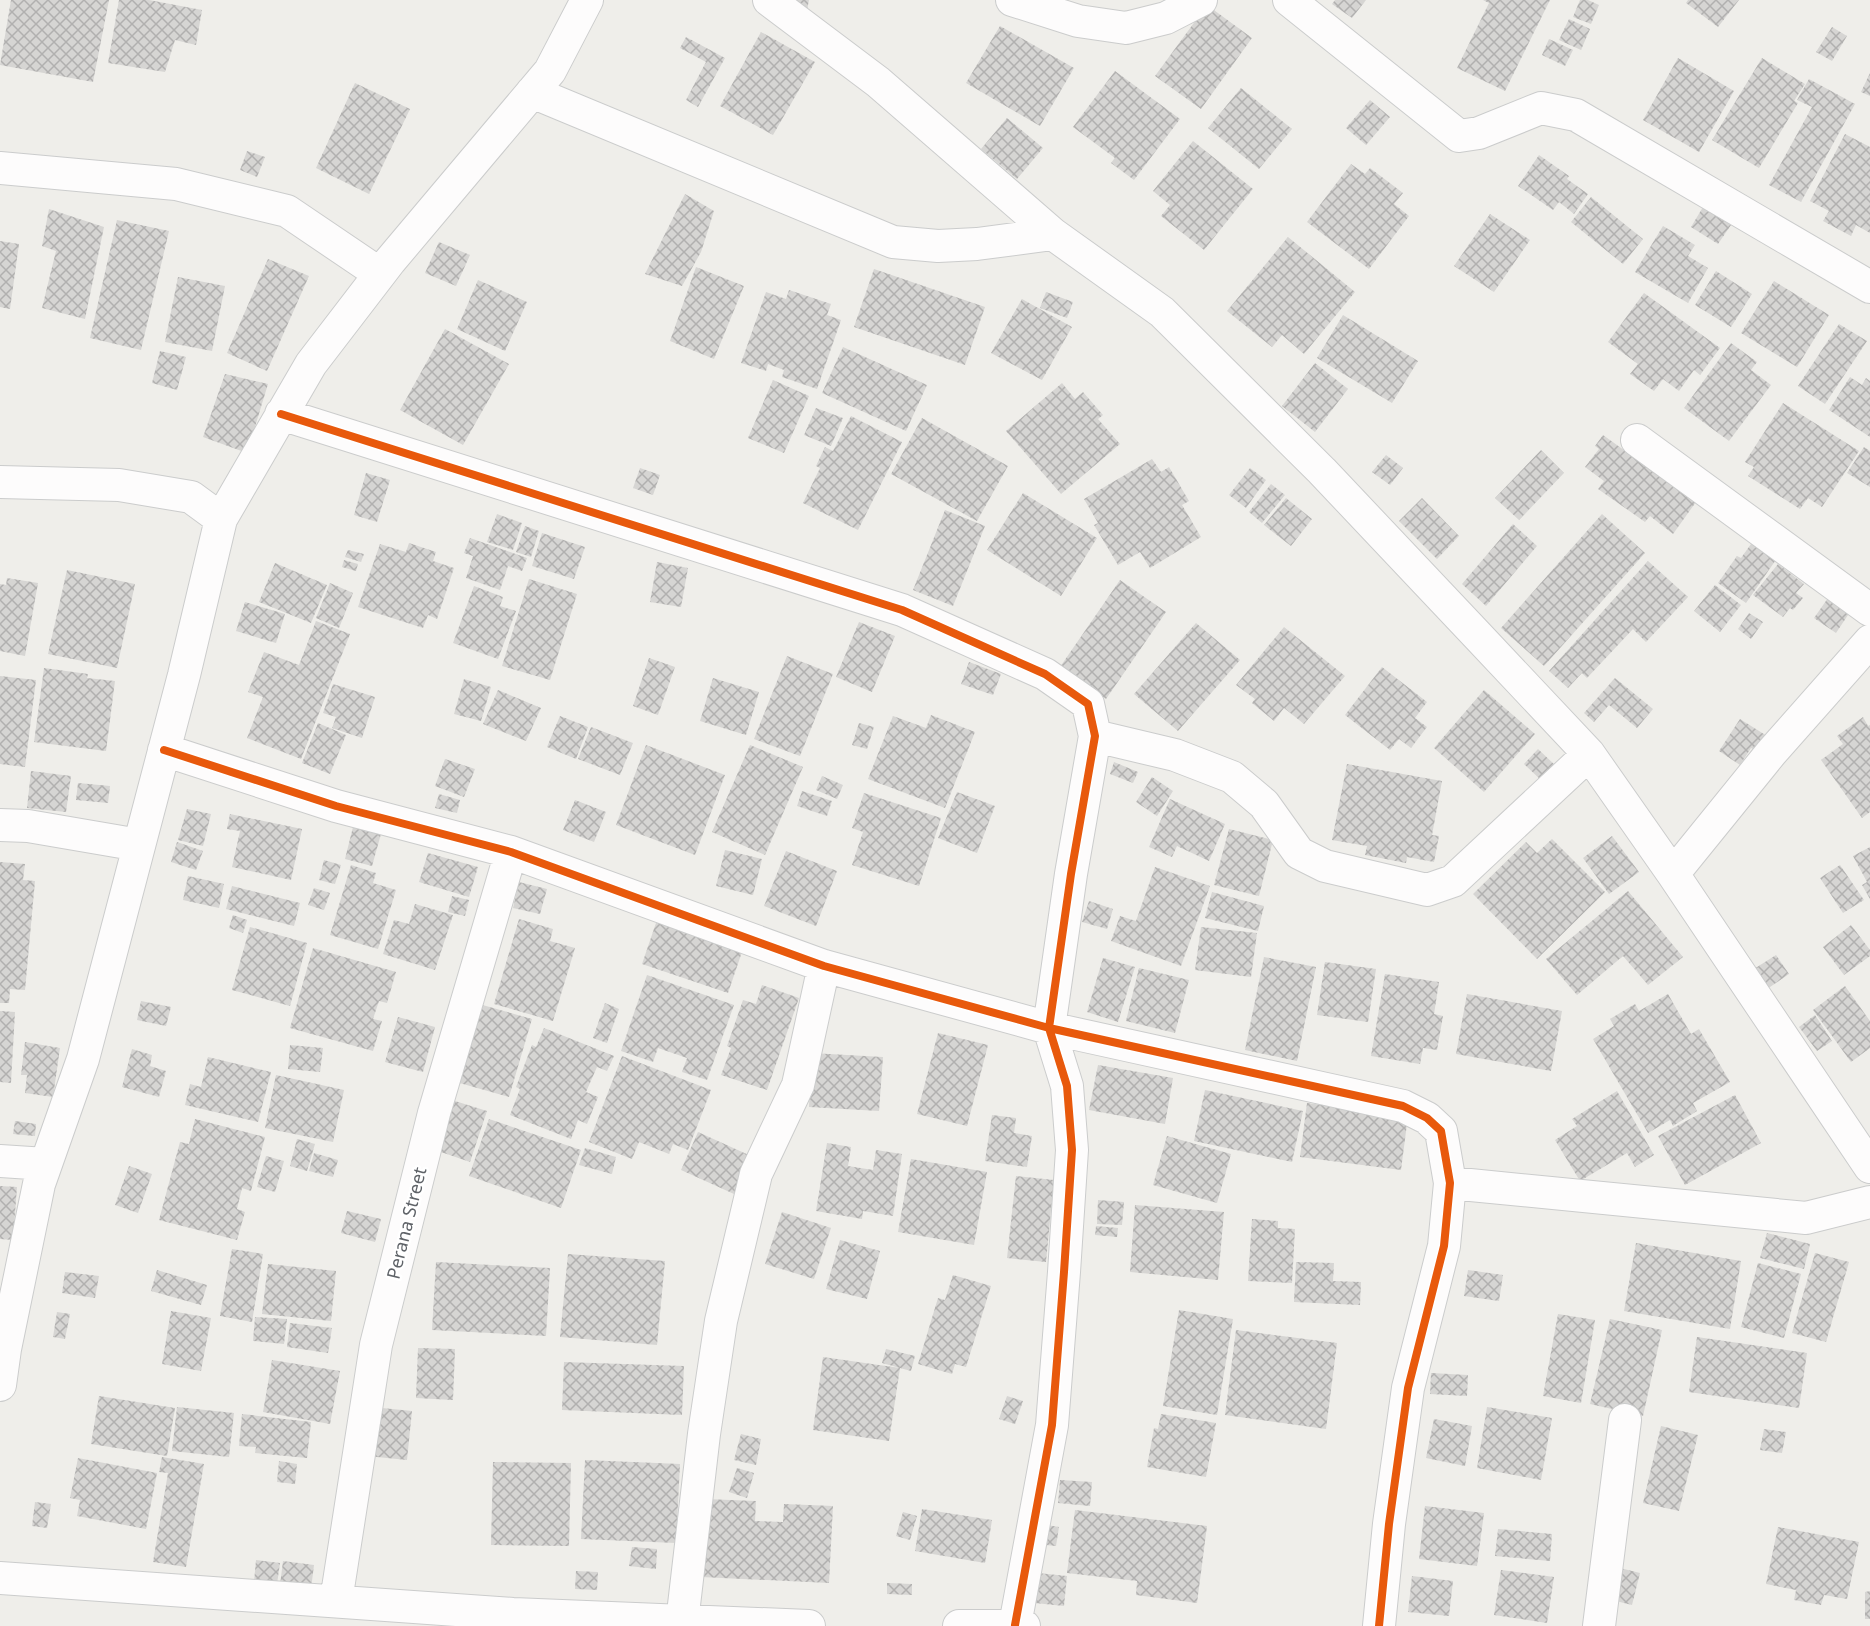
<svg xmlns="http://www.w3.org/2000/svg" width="1870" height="1626" font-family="'Noto Sans',sans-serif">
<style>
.building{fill:url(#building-cross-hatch)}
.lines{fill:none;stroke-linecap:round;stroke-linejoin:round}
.minor-casing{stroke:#cbcccc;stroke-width:34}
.minor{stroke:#fdfcfc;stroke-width:32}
.cycleway-casing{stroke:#fff;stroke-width:11}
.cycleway{stroke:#e8590c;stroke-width:8}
.labels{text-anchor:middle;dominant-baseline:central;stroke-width:5;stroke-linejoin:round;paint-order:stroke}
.street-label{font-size:18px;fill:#5f6368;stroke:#fff}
</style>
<defs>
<pattern id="building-cross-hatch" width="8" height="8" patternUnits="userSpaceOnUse" patternTransform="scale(1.5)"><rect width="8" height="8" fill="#d6d5d3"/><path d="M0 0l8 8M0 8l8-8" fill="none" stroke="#b1b0af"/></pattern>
</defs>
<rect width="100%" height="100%" fill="#efeeea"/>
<path class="building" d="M11 0H109L93 82 0 65Z
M119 0H149L202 10 196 45 175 40 165 72 108 63Z
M771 0H809L807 10Z
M1335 0H1366L1352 18 1332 4Z
M1483 0H1550L1505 91 1457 68 1489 3Z
M1580 0H1588L1599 5 1591 24 1573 17Z
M1688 0H1739L1718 27 1686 3Z
M1207 5 1252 38 1201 109 1155 76Z
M1569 19 1590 29 1581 50 1559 40Z
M1000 26 1074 68 1040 126 966 83Z
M1832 27 1847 36 1832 61 1816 52Z
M761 32 815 62 773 135 720 106Z
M686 37 725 58 698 107 686 100 706 62 680 48Z
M1549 39 1573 50 1565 66 1542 55Z
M1678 58 1734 91 1699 152 1643 120Z
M1762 58 1805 84 1794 101 1798 103 1759 168 1712 140Z
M1115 71 1180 119 1134 180 1111 163 1115 158 1073 127Z
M1870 73V96L1861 92Z
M1809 79 1855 104 1801 202 1769 185 1812 107 1797 100Z
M355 83 410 109 369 194 316 168Z
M1241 88 1292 129 1259 169 1208 128Z
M1370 100 1390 117 1366 145 1346 128Z
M1007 118 1043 148 1017 179 981 149Z
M1845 134 1870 147V233L1856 225 1851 236 1823 221 1829 211 1810 201Z
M1193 141 1253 189 1204 250 1161 216 1170 205 1153 191Z
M247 151 265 157 257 177 240 170Z
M1539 155 1569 176 1567 179 1588 194 1574 214 1559 202 1553 210 1518 186Z
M1351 164 1365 174 1370 168 1403 193 1394 204 1409 216 1369 269 1307 222Z
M685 194 714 211 701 252 682 286 645 274Z
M1591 197 1643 239 1623 264 1571 222Z
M1703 207 1731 225 1718 244 1691 227Z
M49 209 104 227 85 319 42 308 56 251 42 246Z
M1490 214 1530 240 1494 292 1454 266Z
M117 220 169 231 141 350 90 338Z
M1663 226 1695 245 1688 256 1708 268 1688 303 1635 272Z
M1288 237 1355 292 1304 354 1282 335 1272 347 1227 311Z
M0 241 19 244 10 309 0 307Z
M439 242 470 255 456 286 425 273Z
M268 259 309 276 267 371 227 353Z
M696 267 744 286 714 359 670 341Z
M874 269 985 307 965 365 854 327Z
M1716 271 1752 294 1731 327 1695 305Z
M178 277 225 286 212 351 165 342Z
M478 280 527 302 505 351 457 329Z
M1774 281 1829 315 1797 367 1741 333Z
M789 290 831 304 827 315 841 320 817 389 782 377 784 370 768 364 766 371 741 363 766 292 786 299Z
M1046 292 1073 302 1067 318 1040 308Z
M1644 293 1720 348 1700 375 1694 370 1679 391 1663 379 1654 391 1630 374 1638 364 1608 342Z
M1022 299 1072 327 1042 380 991 353Z
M1343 315 1418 361 1392 403 1317 358Z
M1839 324 1867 341 1825 404 1798 386Z
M445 329 509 364 463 445 400 410Z
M1731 343 1757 362 1751 370 1771 385 1729 441 1684 408Z
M843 347 927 385 906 431 822 393Z
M160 351 186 357 177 390 152 383Z
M1315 363 1348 389 1315 432 1282 406Z
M225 374 268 384 247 453 203 437Z
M1850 377 1862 385 1866 378 1870 381V437L1829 410Z
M773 380 809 396 784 453 748 438Z
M1062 383 1075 399 1083 392 1103 415 1098 419 1120 444 1061 494 1006 431Z
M1783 403 1859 451 1822 507 1808 498 1800 509 1748 476 1754 467 1745 462Z
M816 408 843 418 831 446 804 435Z
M851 416 902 442 858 530 803 503 820 468 816 466 825 447 833 451Z
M922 418 1008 466 977 521 891 474Z
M1603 435 1696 502 1673 534 1650 516 1645 522 1598 489 1604 481 1585 467 1599 449 1595 446Z
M1864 447 1870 451V487L1847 473Z
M1541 450 1564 473 1519 520 1495 498Z
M1386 455 1403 468 1390 485 1372 472Z
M1152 459 1161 472 1169 467 1189 501 1182 505 1201 537 1150 568 1140 552 1118 565 1094 525 1098 523 1084 499Z
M640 468 660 475 653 495 633 488Z
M1250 468 1266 480 1246 508 1229 495Z
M366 473 390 480 377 522 354 515Z
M1271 484 1285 495 1262 523 1249 512Z
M1023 493 1097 538 1061 596 987 550Z
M1286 498 1312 519 1291 546 1264 525Z
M1422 498 1459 536 1437 559 1399 521Z
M945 510 985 526 953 606 913 590Z
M497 514 522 523 513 550 487 542Z
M1602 514 1645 553 1544 666 1501 628Z
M1513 524 1537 546 1486 606 1462 584Z
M525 526 539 531 531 557 516 552Z
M542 533 585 547 574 579 532 566Z
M1756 537 1780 554 1746 603 1718 583 1737 556 1741 558Z
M470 538 527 558 522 571 508 566 500 590 466 578 473 556 464 553Z
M409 543 436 552 433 561 454 568 437 619 428 615 423 628 358 607 380 544 406 552Z
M348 550 364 554 361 562 345 557Z
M344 560 358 564 356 571 342 567Z
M1648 561 1688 597 1646 642 1633 629 1587 678 1582 673 1568 688 1549 671Z
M657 562 688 568 681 607 650 602Z
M275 563 327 585 311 623 259 602Z
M1778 564 1804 584 1796 593 1803 598 1793 610 1790 608 1783 617 1753 595Z
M67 570 135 584 117 668 48 654Z
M7 578 38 583 25 656 0 651V584L6 585Z
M529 579 577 594 550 680 502 666Z
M1120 580 1166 612 1106 699 1060 667Z
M330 583 353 593 339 628 316 618Z
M1715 585 1741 605 1720 632 1694 611Z
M474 586 503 597 500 606 516 611 498 659 453 643Z
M1828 598 1850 612 1836 633 1814 618Z
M245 602 285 614 276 643 236 631Z
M1749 613 1763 622 1751 639 1738 629Z
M316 621 350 634 301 759 247 738 263 697 248 692 264 652 299 665Z
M859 622 895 636 872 692 836 677Z
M1196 623 1240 660 1178 731 1134 694Z
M1284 627 1345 676 1304 724 1284 708 1274 721 1252 703 1255 699 1236 685Z
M787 656 833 674 800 756 754 739Z
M649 658 675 667 658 715 633 706Z
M969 662 1001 674 993 695 961 684Z
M1382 667 1427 702 1415 718 1427 727 1411 748 1399 739 1390 750 1345 715Z
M44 668 88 674 87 678 115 681 106 751 34 742Z
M0 676 36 680 25 767 0 764Z
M713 678 759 692 746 735 700 721Z
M1615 678 1653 709 1637 728 1609 705 1594 722 1584 713Z
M464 679 491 687 481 721 454 714Z
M333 684 375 697 362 738 332 728 336 717 323 713Z
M498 690 541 708 526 741 483 724Z
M1484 690 1535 734 1484 792 1434 748Z
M931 715 975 732 945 808 868 779 893 716 926 728Z
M560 716 588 727 576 759 547 747Z
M1863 717 1868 726 1870 725V812L1862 818 1821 760 1843 744 1837 736Z
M1740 719 1767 736 1757 751 1751 748 1740 765 1719 751Z
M318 723 346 735 330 774 302 763Z
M859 723 874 727 867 749 852 745Z
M591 727 633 743 620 775 578 759Z
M646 745 725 775 695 855 616 825Z
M750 745 803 767 765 855 712 832Z
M1538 749 1556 766 1542 781 1524 764Z
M445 759 475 769 464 797 435 786Z
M1114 762 1138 772 1133 783 1110 774Z
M1347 764 1442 781 1432 835 1439 836 1434 862 1407 857 1406 863 1365 855 1367 846 1332 840Z
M31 771 71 776 66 812 27 808Z
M822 776 843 785 837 799 816 790Z
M1152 777 1173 791 1157 816 1136 802Z
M78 783 110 786 108 803 76 800Z
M802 791 832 801 827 816 797 806Z
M957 792 995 806 977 853 938 838Z
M864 793 941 818 919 886 852 865 863 832 852 828Z
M439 794 460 800 457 813 435 808Z
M1170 799 1225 824 1209 861 1177 846 1172 857 1149 847Z
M575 800 606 812 594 842 563 830Z
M187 809 211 814 203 846 178 840Z
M230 814 302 829 291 880 232 867 240 831 227 829Z
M353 827 381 834 372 866 345 859Z
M1229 829 1273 840 1259 896 1214 885Z
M1612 836 1639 872 1609 894 1583 858Z
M1552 839 1605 892 1537 959 1473 894 1526 842 1537 853Z
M177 842 203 851 196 870 171 862Z
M1870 847V899L1862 885 1867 882 1853 856Z
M725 850 762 859 753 895 716 886Z
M786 851 837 871 816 926 764 906Z
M428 853 478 867 469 897 419 882Z
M324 860 341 865 335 884 319 880Z
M0 862 25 864 23 880 35 881 25 990 10 989 9 1003H0Z
M351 865 376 873 373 883 396 890 378 949 330 935Z
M1840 865 1864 900 1843 913 1820 878Z
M1155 867 1210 886 1181 966 1111 941 1120 916 1136 921Z
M188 876 224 884 219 908 183 900Z
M519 882 547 889 540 914 513 908Z
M232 886 300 903 294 926 226 909Z
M314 888 330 893 324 910 308 905Z
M1628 891 1683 957 1648 985 1623 956 1577 995 1546 959Z
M1212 892 1264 906 1258 931 1205 918Z
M452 896 469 900 465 916 448 912Z
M1089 901 1113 909 1107 929 1082 922Z
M415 904 453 915 435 970 383 954 394 920 409 924Z
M233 915 247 920 243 933 229 928Z
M519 919 553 929 550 941 575 948 553 1021 494 1004Z
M657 920 743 949 728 993 642 964Z
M1851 925 1870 950V956L1844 975 1823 947Z
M250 927 307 943 290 1006 232 990Z
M1201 927 1257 933 1251 977 1195 970Z
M313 948 396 972 387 1003 379 1001 373 1019 382 1021 373 1051 290 1028Z
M1776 955 1789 974 1767 989 1754 969Z
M1264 957 1316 967 1297 1061 1245 1050Z
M1103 958 1135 967 1118 1022 1087 1012Z
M1325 962 1376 969 1368 1022 1317 1015Z
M1139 968 1189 980 1175 1033 1126 1021Z
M1385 974 1439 982 1434 1014 1443 1016 1437 1050 1423 1048 1420 1064 1371 1056Z
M647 975 734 1005 707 1080 682 1072 687 1058 658 1048 653 1062 621 1051Z
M762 985 799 998 767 1090 721 1075 731 1048 727 1046 743 1000 756 1004Z
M1845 986 1870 1021V1048L1851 1062 1813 1010Z
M1467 994 1562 1011 1551 1071 1456 1054Z
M1668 994 1691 1034 1699 1029 1730 1082 1693 1103 1697 1111 1673 1126 1670 1120 1648 1133 1593 1039 1614 1026 1610 1019 1635 1004 1639 1011Z
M141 1001 171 1007 166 1026 137 1020Z
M605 1003 619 1009 607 1043 593 1038Z
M479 1004 532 1019 509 1097 456 1082Z
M0 1011 15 1012 11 1083 0 1082Z
M1815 1015 1832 1041 1817 1051 1799 1027Z
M398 1017 435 1027 423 1072 385 1062Z
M544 1028 614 1056 607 1071 597 1067 586 1092 598 1097 587 1124 578 1120 571 1139 510 1115 520 1089 516 1087 532 1045 536 1047Z
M938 1033 988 1045 967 1126 917 1114Z
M25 1042 60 1048 53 1097 25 1093 27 1075H21Z
M290 1045 323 1048 320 1072 288 1069Z
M132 1049 152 1055 150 1066 166 1071 159 1097 122 1087Z
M811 1053 883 1057 879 1111 809 1107Z
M622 1056 711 1090 688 1150 673 1144 669 1154 639 1142 632 1159 589 1142Z
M208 1057 271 1072 258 1122 185 1105 190 1084 201 1087Z
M1098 1065 1173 1078 1165 1124 1089 1110Z
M276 1075 344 1090 333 1142 265 1128Z
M1205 1090 1303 1111 1292 1162 1194 1141Z
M1617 1091 1654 1155 1635 1167 1627 1153 1580 1181 1555 1140 1577 1126 1572 1119Z
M1735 1095 1761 1143 1685 1185 1658 1136Z
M455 1101 487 1111 470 1162 438 1151Z
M1307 1103 1408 1116 1401 1170 1300 1157Z
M992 1115 1016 1118 1014 1133 1032 1136 1027 1167 985 1161Z
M195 1119 265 1137 251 1191 242 1188 237 1209 245 1212 237 1240 159 1220 180 1142 189 1144Z
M489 1119 581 1150 561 1208 469 1176Z
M15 1121 36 1124 35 1136 13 1134Z
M698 1132 751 1156 734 1194 681 1170Z
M1167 1136 1231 1154 1217 1203 1153 1185Z
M297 1139 315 1144 307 1171 290 1166Z
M827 1143 851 1147 848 1166 873 1170 876 1150 902 1154 893 1216 863 1211 862 1219 816 1211Z
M585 1148 616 1157 612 1174 579 1165Z
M314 1153 338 1160 333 1177 309 1171Z
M266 1156 284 1161 275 1192 257 1187Z
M911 1159 987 1172 974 1245 898 1232Z
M129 1166 152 1174 138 1213 115 1205Z
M1016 1176 1054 1180 1046 1262 1007 1258Z
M0 1186 17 1187 13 1240 0 1239Z
M1098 1200 1124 1202 1122 1225 1097 1224Z
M1135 1205 1224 1212 1218 1280 1130 1272Z
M347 1211 381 1219 375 1242 341 1233Z
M782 1212 831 1228 814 1279 765 1264Z
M1252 1219 1278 1221V1228L1295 1229 1292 1283 1248 1281Z
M1096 1226 1118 1228 1117 1237 1095 1235Z
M1767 1233 1810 1244 1804 1269 1760 1258Z
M840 1240 880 1251 867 1299 826 1289Z
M1636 1243 1741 1261 1730 1329 1624 1311Z
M232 1249 263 1254 252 1322 220 1316Z
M1815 1253 1849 1262 1826 1342 1792 1333Z
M568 1254 665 1261 657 1345 560 1337Z
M436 1262 550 1268 546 1336 432 1330Z
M1296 1262 1334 1263 1333 1281 1361 1282 1360 1305 1294 1302Z
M1758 1263 1801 1274 1784 1338 1741 1327Z
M268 1264 336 1271 331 1321 262 1314Z
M157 1270 207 1285 201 1305 151 1291Z
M1468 1270 1503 1275 1499 1301 1464 1296Z
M65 1272 99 1276 95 1298 62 1293Z
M953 1275 991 1286 966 1367 955 1364 952 1374 918 1364 938 1298 945 1300Z
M1179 1310 1233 1319 1217 1415 1163 1406Z
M171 1311 211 1318 201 1371 162 1364Z
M57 1312 70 1314 65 1339 53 1337Z
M1558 1314 1595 1320 1581 1403 1543 1396Z
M255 1317 287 1319 284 1344 253 1341Z
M1610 1319 1662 1330 1643 1416 1590 1404Z
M290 1323 332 1328 328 1353 287 1347Z
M1236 1330 1337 1343 1326 1429 1225 1415Z
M1697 1337 1807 1353 1799 1408 1689 1392Z
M418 1348 455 1349 453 1400 416 1398Z
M886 1349 915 1356 911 1371 900 1368 889 1441 813 1430 823 1357 900 1368 882 1363Z
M272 1360 340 1371 330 1424 263 1412Z
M564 1362 684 1366 682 1415 562 1410Z
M1431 1373 1468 1375 1467 1396 1430 1394Z
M99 1396 175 1408 167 1456 91 1444Z
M1007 1396 1023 1401 1015 1424 999 1419Z
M177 1407 234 1413 229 1457 172 1451Z
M372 1407 412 1411 407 1460 367 1456Z
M1487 1407 1552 1418 1541 1480 1477 1468Z
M242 1414 311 1422 307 1458 255 1453 256 1447 239 1446Z
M1161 1414 1216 1423 1206 1477 1147 1467 1154 1428 1158 1429Z
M1434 1419 1472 1426 1465 1466 1426 1458Z
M1661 1426 1698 1435 1679 1511 1643 1503Z
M1764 1429 1786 1432 1782 1453 1760 1450Z
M741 1434 761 1439 756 1465 734 1460Z
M162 1457 204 1464 186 1567 153 1562 168 1473 159 1472Z
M78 1458 157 1473 146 1529 77 1516 80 1500 70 1498Z
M585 1460 680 1464 676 1543 581 1539Z
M279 1461 297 1464 295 1484 277 1482Z
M493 1462 571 1463 569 1546 491 1545Z
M737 1468 754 1473 747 1498 729 1492Z
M1060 1480 1092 1482 1090 1506 1058 1503Z
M705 1499 756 1501 755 1521 783 1522 784 1504 833 1506 829 1583 701 1577Z
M35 1502 51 1504 47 1528 32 1526Z
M1425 1506 1484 1513 1477 1566 1419 1559Z
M922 1509 992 1520 985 1563 915 1551Z
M1075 1510 1207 1526 1197 1603 1136 1595 1137 1581 1067 1573Z
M903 1512 917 1516 910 1540 896 1536Z
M1047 1525 1059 1527 1056 1546 1045 1545Z
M1778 1527 1859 1542 1847 1599 1824 1595 1821 1605 1794 1600 1796 1590 1766 1584Z
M1498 1529 1552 1534 1550 1561 1495 1556Z
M632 1547 657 1549 656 1569 629 1566Z
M256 1560 280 1563 277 1584 254 1582Z
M283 1561 314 1565 311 1589 280 1585Z
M1612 1566 1640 1573 1632 1605 1604 1598Z
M1501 1570 1554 1577 1547 1623 1494 1615Z
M576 1571 598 1572 597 1590 575 1589Z
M1038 1573 1067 1576 1064 1606 1035 1603Z
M1412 1576 1453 1581 1449 1616 1408 1612Z
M887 1583 912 1584V1595L887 1594Z
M1870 1591V1619H1865V1592Z"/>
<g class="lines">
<g class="minor-casing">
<path id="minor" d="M769 0 878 82 1053 234 1162 312 1322 471 1477 635 1589 754 1673 874 1870 1167
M1012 0 1078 21 1126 28 1166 18 1201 0
M1289 0 1459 136 1479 133 1541 108 1576 115 1870 287
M532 92 893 242 938 246 977 244 1053 234
M0 168 176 184 287 211 380 274
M281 414 902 610 1045 674 1088 704 1095 736 1071 874 1049 1028 1067 1086 1072 1150 1064 1272 1052 1425 1015 1625
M1637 440 1870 610
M0 482 119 485 191 497 221 519
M1095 736 1175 755 1232 777 1264 804 1299 853 1325 866 1427 890 1453 881 1589 754
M164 750 336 806 511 852 824 966 1049 1028 1403 1106 1427 1118 1441 1131 1450 1183 1444 1246 1408 1388 1389 1524 1379 1626
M0 825 28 826 139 845
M1673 874 1771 753 1870 641
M0 1161 46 1164
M1450 1183 1806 1218 1870 1202
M0 1385 5 1349 39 1184 83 1059 184 675 221 519 311 364 390 261 550 71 587 0
M0 1578 513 1614 809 1626
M336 1601 376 1345 434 1113 511 852
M682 1622 704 1434 721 1321 756 1174 798 1085 824 966
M959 1626H1024
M1599 1626 1625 1420"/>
</g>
<use href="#minor" class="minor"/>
<g class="cycleway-casing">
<path id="cycleway" d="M281 414 902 610 1045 674 1088 704 1095 736 1071 874 1049 1028 1067 1086 1072 1150 1064 1272 1052 1425 1015 1625
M164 750 336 806 511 852 824 966 1049 1028 1403 1106 1427 1118 1441 1131 1450 1183 1444 1246 1408 1388 1389 1524 1379 1626"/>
</g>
<use href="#cycleway" class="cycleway"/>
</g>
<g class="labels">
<g class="street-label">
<text transform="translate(406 1223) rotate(-76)">Perana Street</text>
</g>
</g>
</svg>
